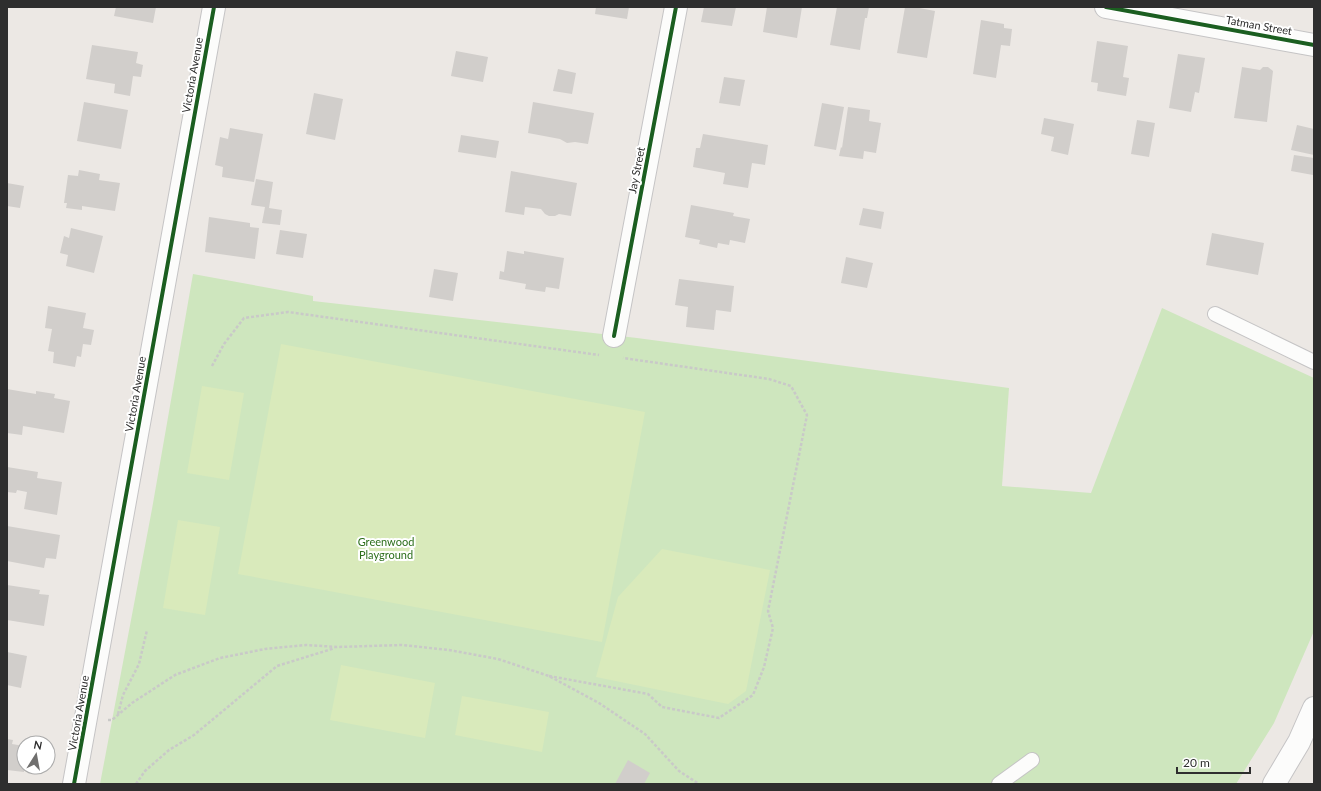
<svg xmlns="http://www.w3.org/2000/svg" width="1321" height="791" font-family="Lato,sans-serif">
<style>
.green{fill:#cee6be}
.pitch{fill:#d9eabb}
.building{fill:#d1cecb}
.lines{fill:none;stroke-linecap:round;stroke-linejoin:round}
.service-casing{stroke:#c5c4c5;stroke-width:16}
.minor-casing{stroke:#c5c4c5;stroke-width:24}
.secondary-casing{stroke:#c5c4c5;stroke-width:24}
.path{stroke:#c9c9c8;stroke-width:2.5;stroke-dasharray:3 2;stroke-linecap:butt}
.service{stroke:#fcfcfb;stroke-width:14}
.minor{stroke:#fcfcfb;stroke-width:22}
.secondary{stroke:#fcfcfb;stroke-width:22}
.cycleway-casing{stroke:#fff;stroke-width:6}
.cycleway{stroke:#1b5e20;stroke-width:4}
.labels{text-anchor:middle;dominant-baseline:central;stroke-width:4;stroke-linejoin:round;paint-order:stroke}
.street-label{font-size:11px;fill:#2e2e2e;stroke:#fff}
.park-label{font-size:11px;fill:#2c6e1b;stroke:#fff}
</style>
<rect width="100%" height="100%" fill="#ece8e4"/>
<path class="green" d="M193 274 313 296V301L637 338 1009 388 1002 486 1091 493 1162 308 1314 378V631L1274 723 1236 784H100L152 509Z"/>
<path class="pitch" d="M281 344 645 412 602 642 238 574Z
M202 386 244 393 229 480 187 473Z
M178 520 220 527 205 615 163 608Z
M662 549 770 570 746 691 728 704 596 677 618 597Z
M341 665 435 683 425 738 330 720Z
M462 696 549 712 542 752 455 735Z"/>
<path class="building" d="M116 7H156L153 23 114 16Z
M596 7H629L627 19 595 14Z
M704 7H736L732 26 701 22Z
M767 7H802L797 38 763 32Z
M837 7H869L867 18H865L860 50 830 45Z
M905 7H914L935 11 927 58 897 53Z
M981 20 1004 24V28L1012 29 1010 46 1001 45 996 78 973 74Z
M1097 41 1128 46 1123 77 1129 78 1126 96 1097 91 1098 83 1091 82Z
M92 45 138 52 136 63 143 65 141 77 133 76 130 96 114 93 115 84 86 79Z
M456 51 488 57 483 82 451 76Z
M1178 54 1205 58 1199 93 1195 92 1191 112 1169 108Z
M1242 67 1260 70 1263 67H1268L1273 71 1267 122 1234 118Z
M558 69 576 73 572 94 553 91Z
M724 77 745 80 740 106 719 103Z
M314 93 343 99 335 140 306 134Z
M84 102 128 110 121 149 77 141Z
M533 102 594 113 588 144 575 142 567 143 560 139 528 133Z
M822 103 844 107 836 150 814 146Z
M848 107 870 110 869 121 881 123 876 153 864 151 863 159 839 156 841 147 842 148Z
M1044 118 1074 124 1068 155 1051 151 1054 137 1041 134Z
M1137 120 1155 123 1149 157 1131 154Z
M1297 125 1314 129V155L1291 150Z
M230 128 263 134 254 182 222 177 223 167 215 165 220 137 228 139Z
M703 134 768 145 765 165 752 163 748 188 723 184 725 173 693 167 696 148H700Z
M461 135 499 141 496 158 458 152Z
M1294 155 1314 158 1313 175 1291 171Z
M79 170 100 174 99 180 120 183 115 211 82 206V210L66 208 67 203H64L68 175 78 176Z
M511 171 577 183 571 216 559 214 555 216H549L545 214 541 209 525 207 524 215 505 212Z
M256 179 273 182 269 208 282 210 280 225 262 223 265 207 251 205Z
M7 183 24 186 20 208 7 206Z
M691 205 734 213 733 216 750 219 745 243 730 240 729 245 718 243 717 248 699 244 700 240 685 237Z
M863 208 884 212 881 229 859 225Z
M209 217 250 223V227L259 228 255 259 205 252Z
M71 228 103 236 94 273 66 266 68 255 60 253 64 236 69 238Z
M280 230 307 234 303 258 276 254Z
M1212 233 1264 243 1258 275 1206 265Z
M507 251 524 254V251L564 258 559 289 546 287 545 292 525 289 526 284 499 279 500 271 504 272Z
M846 257 873 263 867 288 841 283Z
M434 269 458 273 453 301 429 297Z
M679 279 734 286 731 312 716 310 714 330 686 327 688 307 675 305Z
M48 306 86 313 83 328 94 330 91 345 83 344 81 357 77 356 75 367 53 363 54 352 48 351 52 329 45 328Z
M7 389 36 394V391L55 394 54 398 70 401 64 433 23 426 22 435 7 433Z
M7 467 38 472 37 478 62 482 57 515 24 509 27 492 17 490 16 493 7 492Z
M7 526 60 535 56 559 46 558 44 568 7 561Z
M7 585 40 590 39 594 49 595 44 626 7 620Z
M7 652 27 656 21 688 7 685Z
M7 739 13 740 12 744 24 746V772L7 770Z
M628 760 650 773 644 784H615Z"/>
<g class="lines">
<g class="service-casing">
<path id="service" d="M1215 314 1314 362
M999 784 1032 760"/>
</g>
<g class="minor-casing">
<path id="minor" d="M1106 7 1314 45
M614 336 676 7
M74 784 214 7"/>
</g>
<g class="secondary-casing">
<path id="secondary" d="M1274 784 1299 742 1314 708"/>
</g>
<path class="path" d="M212 366 224 344 244 318 288 312 599 355
M549 676 648 694 662 707 719 718 753 695 764 667 773 628 768 611 807 415 791 386 769 379 623 358
M118 714 123 695 139 664 147 630
M108 720H112L132 703 175 675 220 658 265 649 306 645 337 647 402 645 449 650 498 659 549 676 599 703 645 734 679 771 699 784
M136 784 145 771 169 750 194 735 277 666 335 648"/>
<use href="#service" class="service"/>
<use href="#minor" class="minor"/>
<use href="#secondary" class="secondary"/>
<g class="cycleway-casing">
<path id="cycleway" d="M1106 7 1314 45
M614 336 676 7
M74 784 214 7"/>
</g>
<use href="#cycleway" class="cycleway"/>
</g>
<g class="labels">
<g class="street-label">
<text transform="translate(1259 25) rotate(10)">Tatman Street</text>
<text transform="translate(192 75) rotate(-80)">Victoria Avenue</text>
<text transform="translate(636 170) rotate(-79)">Jay Street</text>
<text transform="translate(135 394) rotate(-80)">Victoria Avenue</text>
<text transform="translate(78 713) rotate(-80)">Victoria Avenue</text>
</g>
<g class="park-label">
<text x="386" y="541">Greenwood<tspan x="386" dy="13">Playground</tspan></text>
</g>
</g>
<rect width="1321" height="791" fill="none" stroke="#2e2e2e" stroke-width="16"/>
<g transform="translate(36 755) rotate(11)"><circle r="19" fill="#ffffff" stroke="#ababab"/>
<path d="M0-3L7 15L0 10L-7 15Z" fill="#706f6e"/>
<text y="-6" font-size="11" font-weight="bold" text-anchor="middle" fill="#2e2e2e">N</text>
</g>
<path d="M1177 767v6h73v-6" fill="none" stroke="#2e2e2e" stroke-width="2"/>
<text x="1183" y="767" font-size="12" fill="#2e2e2e" stroke="#ffffff" stroke-width="3" paint-order="stroke">20 m</text>
</svg>
